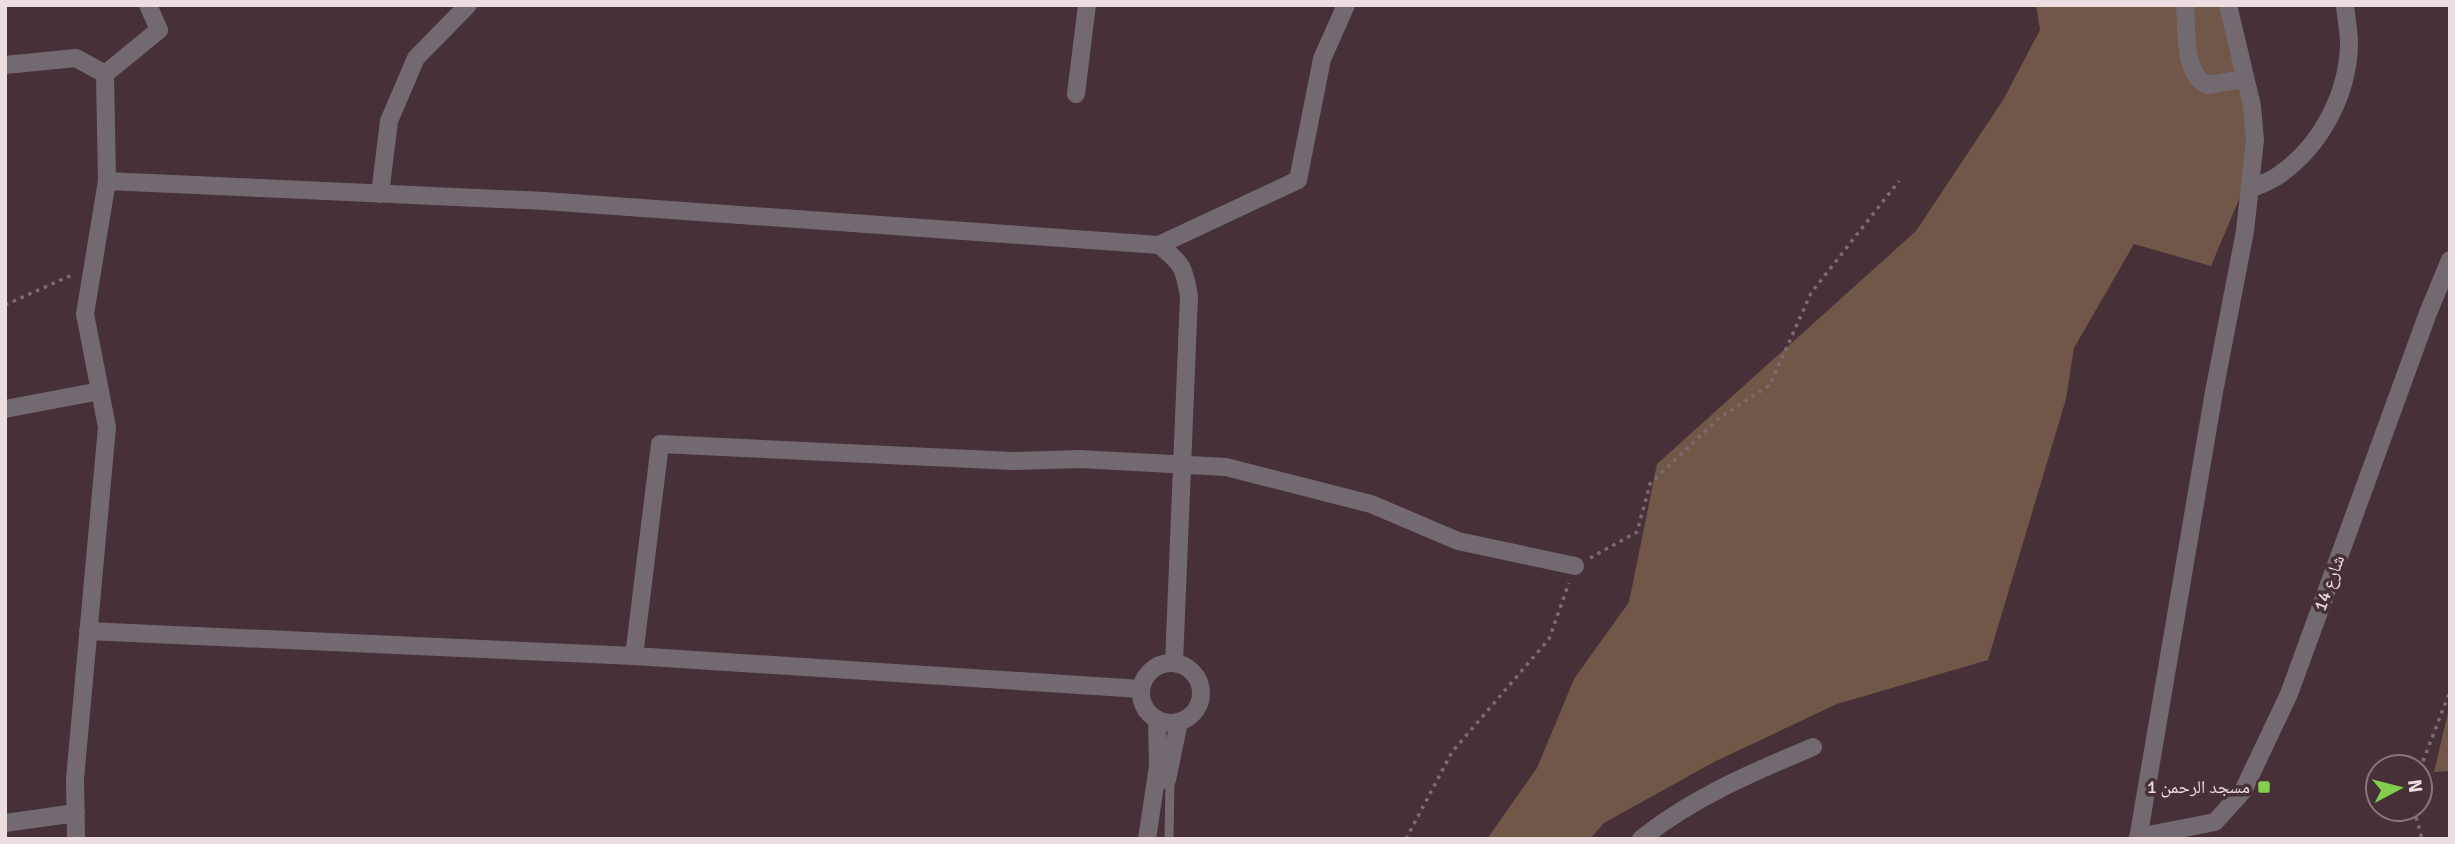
<svg xmlns="http://www.w3.org/2000/svg" width="2455" height="844" font-family="Signika,'Noto Naskh Arabic',sans-serif">
<style>
.green{fill:#705748}
.lines{fill:none;stroke-linecap:round;stroke-linejoin:round}
.path{stroke:#7e6a70;stroke-width:3.5;stroke-dasharray:3.5 5;stroke-linecap:butt}
.lane{stroke:#736a71;stroke-width:9}
.street{stroke:#736a71;stroke-width:18}
.poi-dot{fill:#83d04f;stroke:#473037;stroke-width:2.5}
.labels{text-anchor:middle;dominant-baseline:central;stroke-width:7;stroke-linejoin:round;paint-order:stroke}
.street-label{font-size:18px;fill:#ecdde1;stroke:#473037}
.poi-label{font-size:18px;fill:#ecdde1;stroke:#473037;text-anchor:end}
</style>
<rect width="100%" height="100%" fill="#473037"/>
<path class="green" d="M2036 5H2237L2262 145 2211 266 2134 244 2074 348 2066 399 1988 660 1837 704 1714 762 1604 823 1590 839H1487L1537 768 1574 679 1629 602 1657 464 1916 231 2003 100 2040 30Z
M2450 704V771L2434 772Z"/>
<g class="lines">
<path class="path" d="M5 305 72 275
M2450 522V572
M1590 558 1637 532 1650 484 1719 418 1770 385 1811 293 1899 181
M2420 769 2450 691
M2414 809 2422 839
M1406 839 1452 752 1549 639 1569 583"/>
<path class="lane" d="M1169 839 1170 778"/>
<path class="street" d="M2185 5C2187 28 2183 75 2207 85L2245 79
M5 65 76 58 105 74
M1076 94 1087 5
M107 181 545 201 1159 245C1182 263 1184 267 1189 296L1174 663
M2250 189C2260 185 2271 181 2279 175 2321 146 2348 94 2349 44 2349 31 2346 18 2345 5
M380 194 389 121 416 58 468 5
M1159 245 1298 180 1322 59 1346 5
M5 409 100 391
M88 631 634 656 1141 689
M634 656 660 444 1013 461 1080 459 1226 467 1371 504 1458 541 1575 566
M1141 693a30 30 0 1 1 60 0a30 30 0 1 1-60 0Z
M1167 780 1179 722
M5 823 76 813
M2138 837 2215 822 2243 791 2289 694 2428 313 2450 260
M76 839 75 779 107 427 85 314 107 181 105 74 159 30 148 5
M1147 839 1158 766 1157 719
M1641 839C1692 798 1753 772 1813 747
M2138 839 2214 392 2245 231 2255 140 2252 106 2228 5"/>
</g>
<rect class="poi-dot" x="2257" y="780" width="14" height="14" rx="3.5"/>
<g class="labels">
<g class="street-label">
<text transform="translate(2329 583) rotate(-70)">شارع 14</text>
</g>
<g class="poi-label">
<text x="2250" y="787">مسجد الرحمن 1</text>
</g>
</g>
<rect width="2455" height="844" fill="none" stroke="#ecdde1" stroke-width="14"/>
<g transform="translate(2399 788) rotate(83)"><circle r="33" fill="#473037" stroke="#89757b" stroke-width="2"/>
<path d="M0-5L12 26L0 18L-12 26Z" fill="#83d04f"/>
<text y="-10" font-size="19" font-weight="bold" text-anchor="middle" fill="#ecdde1">N</text>
</g>
</svg>
